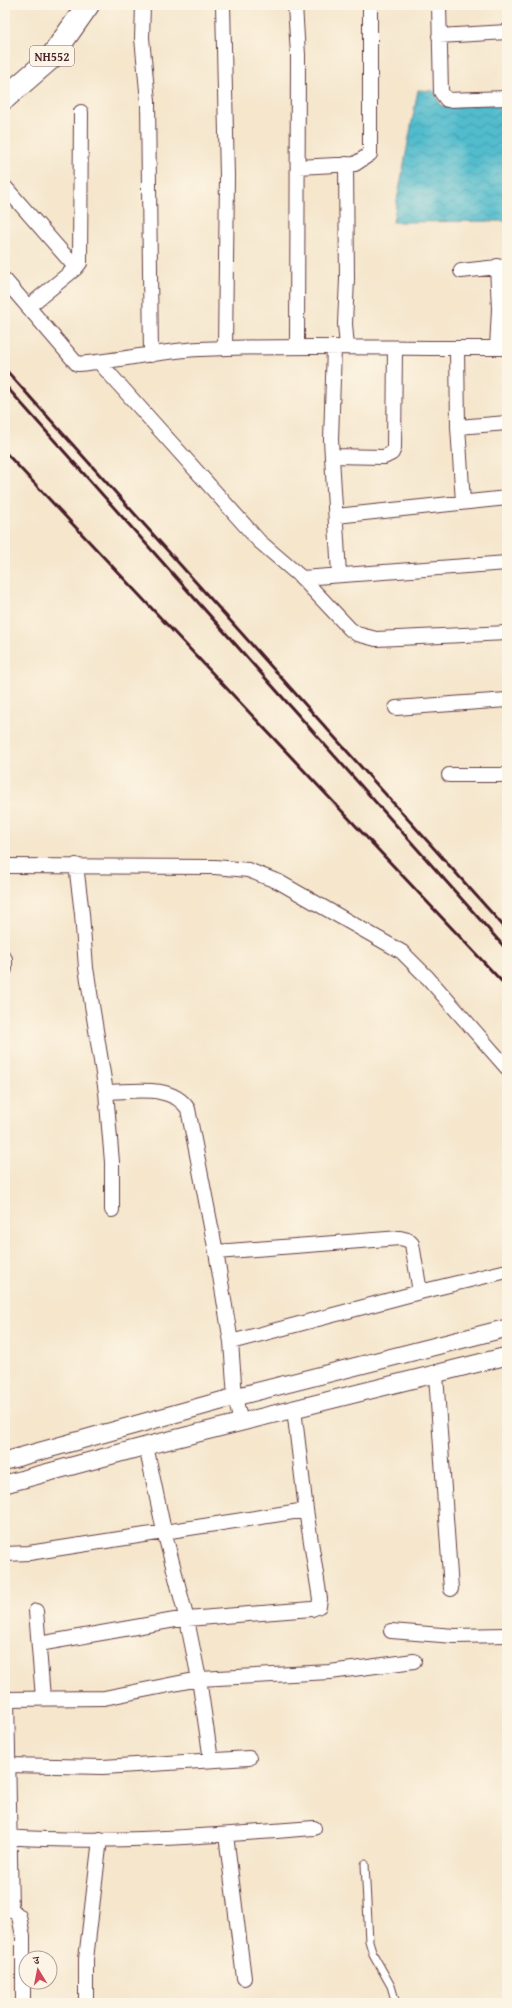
<svg xmlns="http://www.w3.org/2000/svg" width="512" height="2008" font-family="'Gentium Book Plus','Noto Serif Devanagari',serif">
<style>
.water{fill:url(#water-waves);stroke:#4e6e7c}
.lines{fill:none;stroke-linecap:round;stroke-linejoin:round}
.service-casing{stroke:#643d43;stroke-width:9}
.minor-casing{stroke:#643d43;stroke-width:16}
.tertiary-casing{stroke:#643d43;stroke-width:19}
.trunk-casing{stroke:#643d43;stroke-width:24}
.service{stroke:#fff;stroke-width:7}
.minor{stroke:#fff;stroke-width:14}
.tertiary{stroke:#fff;stroke-width:17}
.trunk{stroke:#fff;stroke-width:22}
.rail{stroke:#4a1f2b;stroke-width:3}
.labels{text-anchor:middle;dominant-baseline:central;stroke-width:3;stroke-linejoin:round;paint-order:stroke}
.shield{fill:#fcf5e5;stroke:#7f5f63;stroke-width:1}
.shield-label{font-size:12px;font-weight:bold;fill:#4a1f2b}
</style>
<defs>
<pattern id="water-waves" width="16" height="10" patternUnits="userSpaceOnUse"><rect width="16" height="10" fill="#51bccd"/><path d="M0 5q4-4 8 0t8 0" fill="none" stroke="#4598a7"/></pattern>
</defs>
<rect width="100%" height="100%" fill="#fcf5e5"/>
<filter id="ink" filterUnits="userSpaceOnUse"><feTurbulence type="fractalNoise" baseFrequency=".025" numOctaves="2"/><feDisplacementMap in="SourceGraphic" scale="8" xChannelSelector="R" yChannelSelector="G"/><feConvolveMatrix kernelMatrix="1 2 1 2 8 2 1 2 1" color-interpolation-filters="sRGB"/></filter>
<filter id="wash" filterUnits="userSpaceOnUse"><feTurbulence type="fractalNoise" baseFrequency=".012" numOctaves="4" result="noise"/><feDisplacementMap in="SourceGraphic" scale="16" xChannelSelector="R" yChannelSelector="G"/><feGaussianBlur stdDeviation="0.9" result="paint"/><feColorMatrix in="noise" values="0 0 0 0 0 0 0 0 0 0 0 0 0 0 0 0 0 1.4 0 .05"/><feComposite in="paint" operator="in"/></filter>
<g filter="url(#wash)">
<rect width="100%" height="100%" fill="#f5e6cc"/>
<path class="water" d="M418 90 434 91 441 106 507 104V221L393 222Z"/>
</g>
<g filter="url(#ink)">
<g class="lines">
<g class="service-casing">
<path id="service" d="M365 1864 369 1941 373 1954 391 1986 396 2003"/>
</g>
<g class="minor-casing">
<path id="minor" d="M143 5 142 38 148 101 151 355
M223 5 227 176 225 348
M295 5 298 55 297 347
M439 5 441 92 447 100 507 98
M439 36 507 32
M346 164 347 279 345 324 347 347
M298 167 355 164 370 154V5
M6 188 76 268 28 307
M497 266 499 309 497 348
M76 268 80 263 81 112
M461 271 507 266
M5 280 77 364C118 361 159 351 200 349 302 344 405 349 507 348
M334 347 331 440 339 574
M457 349 458 427 463 502
M99 362 259 541 302 578 350 629 357 634 376 639 507 633
M458 427 507 423
M332 456 384 457 392 453 394 448 395 348
M336 516 507 498
M302 578 507 563
M396 708 507 700
M449 775H507
M76 865 82 914 86 968 106 1092 112 1162V1210
M5 866 215 867 248 870 279 882 402 952 428 978 507 1068
M5 959V969
M106 1092C132 1092 171 1083 188 1109L216 1252 231 1342 235 1397 241 1423
M216 1252 400 1238 408 1240 412 1244 420 1292
M231 1342 420 1292 507 1271
M436 1375 451 1589
M146 1446 164 1531 187 1620 199 1679 211 1760
M5 1554 29 1553 306 1510
M36 1611 43 1698
M391 1631 454 1636 507 1635
M39 1644 175 1620 312 1609 319 1606 320 1599 306 1510 294 1409
M5 1699 104 1698 199 1679 330 1672 414 1661
M7 1699 11 1909
M8 1765 103 1767 249 1758
M226 1835 244 1978
M5 1837C107 1844 212 1836 314 1828
M5 1909H11L19 1916 23 1936V2003
M86 2003V1959L100 1839"/>
</g>
<g class="tertiary-casing">
<path id="tertiary" d="M5 1461 235 1397 507 1328
M5 1484 146 1446 507 1356"/>
</g>
<g class="trunk-casing">
<path id="trunk" d="M5 98 50 59 88 5"/>
</g>
<use href="#service" class="service"/>
<use href="#minor" class="minor"/>
<use href="#tertiary" class="tertiary"/>
<use href="#trunk" class="trunk"/>
<path class="rail" d="M5 369 507 930
M5 385 507 950
M5 452 507 987"/>
</g>
</g>
<g class="labels">
<rect class="shield" x="30" y="46" width="44" height="20" rx="3"/>
<g class="shield-label">
<text x="52" y="56">NH552</text>
</g>
</g>
<rect width="512" height="2008" fill="none" stroke="#fcf5e5" stroke-width="20"/>
<g transform="translate(38 1970) rotate(350)"><circle r="19" fill="#fcf5e5" stroke="#b59f9b"/>
<path d="M0-3L7 15L0 10L-7 15Z" fill="#d1495b"/>
<text y="-6" font-size="11" font-weight="bold" text-anchor="middle" fill="#4a1f2b">उ</text>
</g>
</svg>
